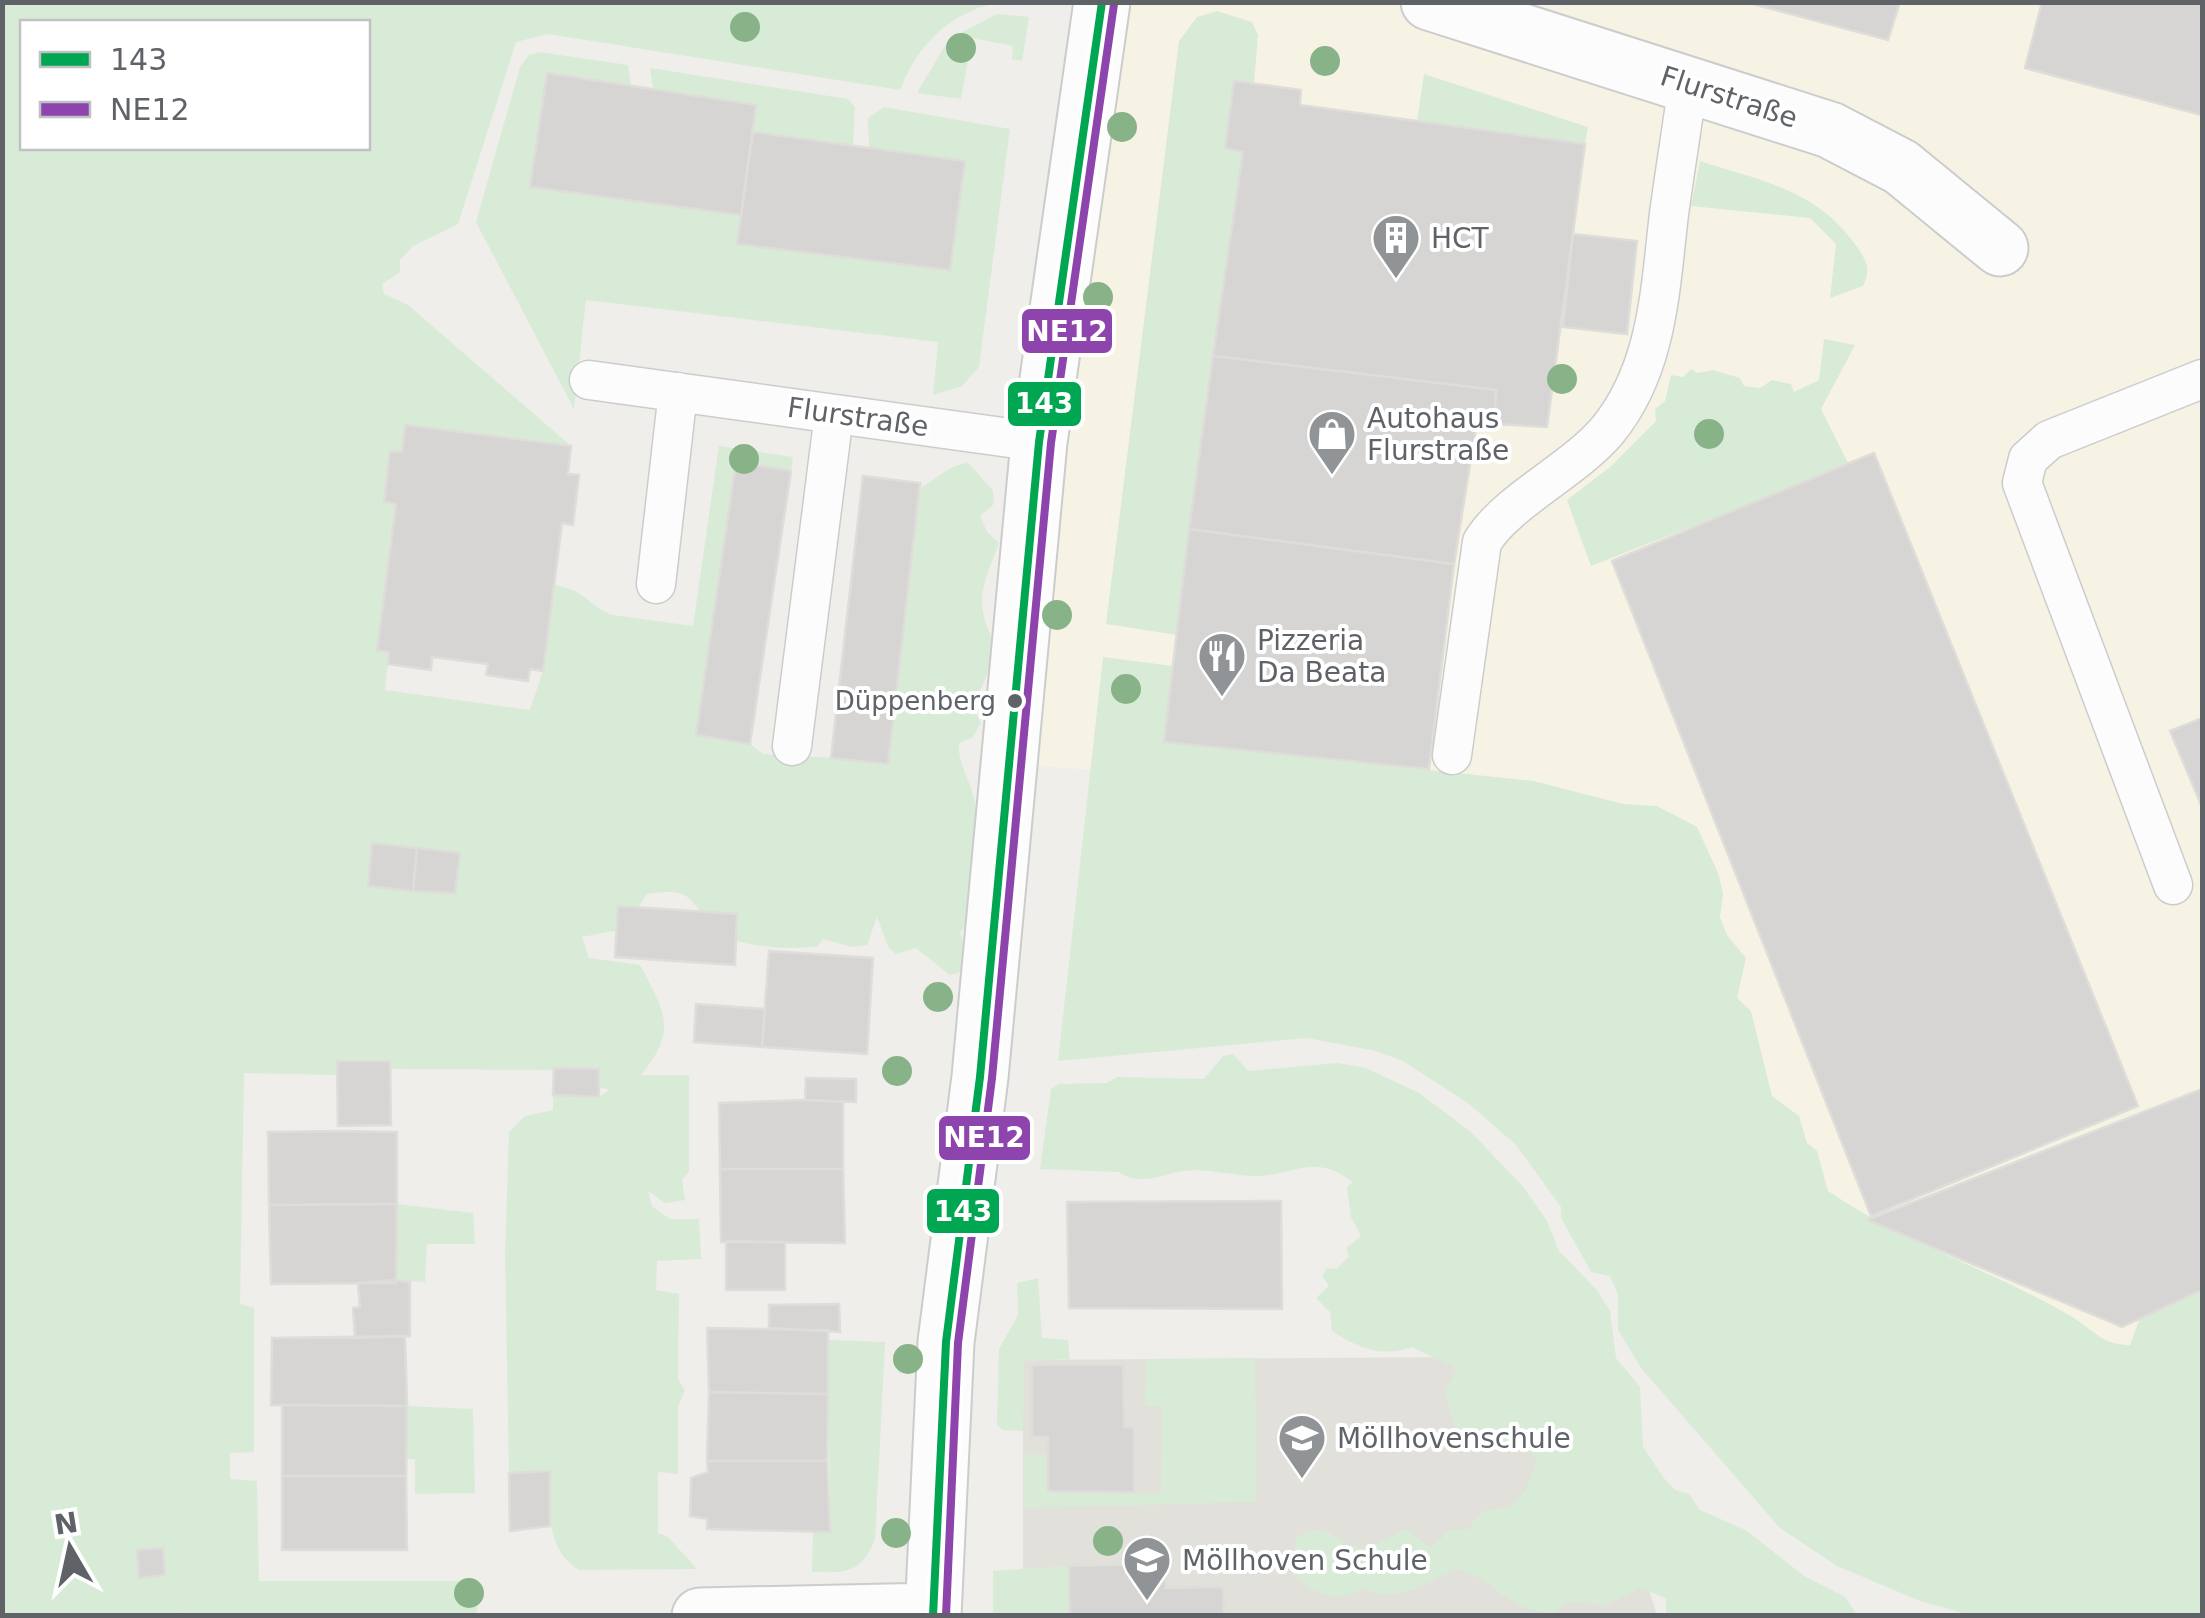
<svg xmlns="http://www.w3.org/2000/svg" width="2205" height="1618" font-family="'DejaVu Sans',sans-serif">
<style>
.commercial{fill:#f7f3e4}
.education{fill:#e2e0da}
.green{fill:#d8ebd6;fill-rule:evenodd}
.building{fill:#d6d5d3;stroke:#deddd9;stroke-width:2.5}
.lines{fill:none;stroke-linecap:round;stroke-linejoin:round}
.service-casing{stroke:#cbcccc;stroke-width:41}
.minor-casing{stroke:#cbcccc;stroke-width:59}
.service{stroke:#fdfcfc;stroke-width:38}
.minor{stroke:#fdfcfc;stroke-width:55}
.bus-1-casing{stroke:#fff;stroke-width:15}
.bus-2-casing{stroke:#fff;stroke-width:15}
.bus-1{stroke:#00a651;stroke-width:8}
.bus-2{stroke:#8e44ad;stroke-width:8}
.tree{fill:#88b388}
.bus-dot{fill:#5f6368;stroke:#fff;stroke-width:4}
.labels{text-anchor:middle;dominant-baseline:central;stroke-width:8;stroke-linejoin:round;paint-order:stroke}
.bus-label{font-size:26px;fill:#5f6368;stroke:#fff;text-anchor:end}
.street-label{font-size:28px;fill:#5f6368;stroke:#fff}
.poi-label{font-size:28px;fill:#5f6368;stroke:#fff;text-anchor:start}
.line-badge{stroke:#fff;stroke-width:4}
.badge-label{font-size:28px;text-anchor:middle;font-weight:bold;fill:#fff}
</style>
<rect width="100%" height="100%" fill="#efeeea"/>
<path class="commercial" d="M1115 3H2202V1338L2140 1360 1856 1253 1425 797 1018 764Z"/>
<path class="education" d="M1473 1357 1635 1545 1657 1615 1023 1616V1360Z"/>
<path class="green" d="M3 3H996C949 13 917 46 900 90L548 34 516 42 458 224 413 246 400 260V272L382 284 384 294 408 305 571 446 405 425 402 452 390 451 384 501 396 504 378 650 389 652 385 690 530 710 543 671 554 585C590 592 585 604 612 615L693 626 719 446 793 457 791 471 736 463 696 735 750 744 763 754 868 760 904 493C932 489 941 466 968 463L993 490 994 504 980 516 987 532 999 543C983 585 971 604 998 648L973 708 981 723 972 738 959 743C957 764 972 782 975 804 980 841 976 880 975 917L960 932 972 969 950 975 916 948 896 954 889 948 877 917 867 945 852 947 823 939 818 946C795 950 736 948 717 931 688 903 697 886 647 894L624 929 582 937 589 958 640 965C665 1012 678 1030 641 1075H689V1172L682 1179 685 1200 665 1203 648 1191 652 1206 670 1219H699L701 1259 657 1261 656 1290 679 1294 678 1379 685 1390 678 1407V1474L658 1472V1533L668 1537 697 1569 579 1570C544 1548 550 1507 550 1471L509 1473 505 1254 509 1132 525 1116 553 1110V1095L599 1097 609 1090 549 1070 390 1069V1061H337L336 1075 244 1073 240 1304 254 1308V1452L230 1453V1479L257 1481 259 1581H477V1615L191 1616 182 1612 180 1616H3ZM22 22H368V148H22Z
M1217 11 1252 22 1258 35 1254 83 1235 81 1243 152 1177 635 1106 624 1179 41 1197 17Z
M997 14 1029 17 1022 61 1012 59 1013 46 972 38 961 99 917 93 949 39Z
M539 52 628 65 631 86 530 186 741 215 738 244 950 270 964 161 869 148 868 118 884 107 1010 129 979 367 962 386 933 395 938 342 586 300 574 409 476 222 520 67 529 55Z
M650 68 848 99 855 107 853 145 753 132 755 105 653 89Z
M1424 74 1588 127 1585 144 1417 121Z
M1700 161C1761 181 1815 189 1855 244 1866 260 1872 268 1863 286L1830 298 1836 244 1810 218 1691 206Z
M1824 339 1855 345 1821 409 1849 465 1591 566 1567 500 1610 467 1656 421 1655 409 1665 401 1671 375 1683 377 1691 369 1697 373 1713 370 1740 378 1744 386 1760 388 1772 380 1791 384 1794 392 1819 380Z
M1103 657 1173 666 1164 742 1534 781 1623 804 1657 806 1697 827 1718 873 1723 893 1720 917 1727 935 1746 958 1737 998 1751 1011 1772 1096 1799 1116 1807 1143 1817 1151 1828 1191C1903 1242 1993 1271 2069 1315 2092 1328 2101 1345 2130 1345L2149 1293 2202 1274V1615H1971L1920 1601 1837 1566 1780 1528 1641 1368 1618 1330V1295L1610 1276 1591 1272 1561 1218V1207L1516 1145 1468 1103 1403 1061 1376 1051 1307 1038 1058 1061Z
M1233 1054 1248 1071 1338 1063 1366 1068 1419 1093 1471 1132 1524 1188 1547 1221 1559 1251 1597 1290 1610 1311 1616 1358 1640 1387 1643 1447 1663 1477 1675 1490 1689 1494 1700 1510 1747 1531 1804 1576 1845 1597 1857 1615H1666V1598L1641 1588 1607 1605 1567 1601 1555 1613C1503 1612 1503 1581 1457 1569 1424 1583 1398 1606 1363 1588 1339 1606 1311 1593 1293 1574L1296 1538C1329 1515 1343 1553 1367 1548 1379 1545 1394 1534 1405 1529L1431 1548 1450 1530 1470 1529C1479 1507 1490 1510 1512 1507L1526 1489 1537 1459C1508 1431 1491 1451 1457 1435L1445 1393 1457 1369 1412 1347C1381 1358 1358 1348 1332 1331L1330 1312 1316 1298 1329 1286 1322 1276 1327 1268 1337 1269 1349 1256 1346 1248 1361 1236 1351 1217 1347 1187 1353 1182C1313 1152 1296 1175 1256 1176 1235 1176 1215 1170 1194 1170 1168 1170 1143 1189 1119 1172L1040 1169 1051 1089 1059 1084 1106 1083 1118 1077 1204 1079 1223 1056Z
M397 1204 473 1213 475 1244H427L425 1282 395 1280Z
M1038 1278 1042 1338 1068 1340 1070 1359 1024 1361 1023 1431 1002 1430 997 1424 999 1349 1018 1315 1017 1283Z
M828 1340 885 1342 875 1540C860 1574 846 1573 812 1572L813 1532H830Z
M1255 1358 1256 1502 1024 1508V1455H1048V1491L1161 1493 1162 1407 1145 1405 1146 1359Z
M407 1406 473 1409 475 1493 415 1494V1459H406Z
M1069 1566 1070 1615 993 1616V1571Z"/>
<path class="building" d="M1745 2H1900L1888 40Z
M2042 2H2202L2201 115 2025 68Z
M547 73 756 105 741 215 530 187Z
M1234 81 1301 90 1300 105 1585 144 1547 427 1494 424 1496 390 1213 356 1243 152 1225 148Z
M753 132 965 161 950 270 737 244Z
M1573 234 1637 241 1627 334 1563 327Z
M1213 356 1496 390 1494 424 1477 421 1454 564 1189 529Z
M405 425 571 446 568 474 579 475 573 525 562 523 543 671 530 669 528 681 486 675 488 664 432 657 431 670 388 664 389 652 377 651 396 504 384 502 390 451 402 452Z
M1874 453 2138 1106 1871 1216 1612 561Z
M736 462 791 471 750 744 696 735Z
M863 476 920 483 888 764 831 758Z
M1189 529 1454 564 1429 769 1164 742Z
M2202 718V807L2170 731Z
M372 843 417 848 413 891 368 886Z
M417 848 460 853 455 893 413 891Z
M618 906 737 914 735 965 615 957Z
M769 951 873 958 867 1054 762 1047Z
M696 1004 765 1009 762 1047 694 1042Z
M337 1061H390L391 1125 338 1126Z
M554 1068 599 1069V1097L553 1095Z
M806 1078 856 1079V1102L805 1100Z
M2202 1089V1290L2122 1327 1868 1220Z
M805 1100 843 1102V1169H720L719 1103Z
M339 1131 397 1132V1204L269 1205 268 1132Z
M720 1169H843L845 1243 721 1242Z
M1281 1201 1282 1309 1069 1308 1067 1202Z
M397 1204 396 1283 271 1284 269 1205Z
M726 1241 785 1242V1290H726Z
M395 1280 410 1282V1336L355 1338 353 1308 360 1307 358 1283Z
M839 1304 840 1332 769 1328V1305Z
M707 1328 828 1330V1394L709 1392Z
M405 1336 407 1406 271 1405 272 1338Z
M1032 1365H1123L1124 1427H1134V1492L1048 1491V1437H1032Z
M709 1392 828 1394 827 1461H707Z
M282 1405 407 1406 406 1476H282Z
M707 1461H827L830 1532 707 1529V1519L690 1516 691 1478 708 1472Z
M550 1471V1526L510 1531 509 1473Z
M282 1476H406L407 1550H282Z
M163 1548 165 1575 139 1578 137 1550Z
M1165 1564 1166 1588 1223 1587 1224 1616H1070L1069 1566Z"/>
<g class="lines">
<g class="service-casing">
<path id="service" d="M589 380 1039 442
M656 584 678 392
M792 746 834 414
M1452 755 1482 542C1507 501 1573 471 1607 431 1658 369 1660 290 1669 214 1675 170 1682 127 1688 84
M2173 885 2022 483 2028 459 2049 440 2202 379"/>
</g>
<g class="minor-casing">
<path id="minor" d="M1429 2 1830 130 1901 167 2000 248
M700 1616 933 1611
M933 1616 946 1342 980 1077 1039 442 1102 2"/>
</g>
<use href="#service" class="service"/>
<use href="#minor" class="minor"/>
<g class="bus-1-casing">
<path id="bus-1" d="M933 1616 946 1342 980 1077 1039 442 1102 2"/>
</g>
<g class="bus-2-casing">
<path id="bus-2" d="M946 1616 958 1343 992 1078 1051 443 1114 4"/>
</g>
<use href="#bus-1" class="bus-1"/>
<use href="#bus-2" class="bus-2"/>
</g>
<g class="tree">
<circle cx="745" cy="27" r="15"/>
<circle cx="961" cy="48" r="15"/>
<circle cx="1325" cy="61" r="15"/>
<circle cx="1122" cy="127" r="15"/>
<circle cx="1098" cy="297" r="15"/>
<circle cx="1562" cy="379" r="15"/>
<circle cx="1709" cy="434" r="15"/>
<circle cx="744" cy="459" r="15"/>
<circle cx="1057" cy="615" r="15"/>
<circle cx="1126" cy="689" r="15"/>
<circle cx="938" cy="997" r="15"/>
<circle cx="897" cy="1071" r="15"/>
<circle cx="908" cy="1359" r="15"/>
<circle cx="896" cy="1533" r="15"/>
<circle cx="1108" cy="1541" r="15"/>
<circle cx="469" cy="1593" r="15"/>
</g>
<defs>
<g id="building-pin" transform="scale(2.5)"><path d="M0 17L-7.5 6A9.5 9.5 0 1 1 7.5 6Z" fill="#919496" stroke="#fff"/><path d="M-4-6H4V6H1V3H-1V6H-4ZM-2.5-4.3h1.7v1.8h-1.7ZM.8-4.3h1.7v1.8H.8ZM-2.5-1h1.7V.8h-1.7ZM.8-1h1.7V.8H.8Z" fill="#fff"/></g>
<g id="shop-pin" transform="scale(2.5)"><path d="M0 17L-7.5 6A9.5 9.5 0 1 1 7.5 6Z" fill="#919496" stroke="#fff"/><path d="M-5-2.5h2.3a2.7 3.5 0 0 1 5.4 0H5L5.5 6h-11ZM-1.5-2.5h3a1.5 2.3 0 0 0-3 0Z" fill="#fff"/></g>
<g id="restaurant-pin" transform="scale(2.5)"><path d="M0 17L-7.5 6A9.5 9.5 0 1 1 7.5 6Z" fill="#919496" stroke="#fff"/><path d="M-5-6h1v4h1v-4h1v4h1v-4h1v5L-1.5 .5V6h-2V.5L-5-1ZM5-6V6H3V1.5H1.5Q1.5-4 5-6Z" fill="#fff"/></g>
<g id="school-pin" transform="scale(2.5)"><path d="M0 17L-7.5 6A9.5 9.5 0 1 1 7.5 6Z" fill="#919496" stroke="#fff"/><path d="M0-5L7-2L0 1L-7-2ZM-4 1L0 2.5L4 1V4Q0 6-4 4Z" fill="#fff"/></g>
</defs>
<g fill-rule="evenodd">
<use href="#building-pin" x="1396" y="238"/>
<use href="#shop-pin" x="1332" y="434"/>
<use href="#restaurant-pin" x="1222" y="656"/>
<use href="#school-pin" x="1302" y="1438"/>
<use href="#school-pin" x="1147" y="1560"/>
</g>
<circle class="bus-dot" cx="1015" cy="701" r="9"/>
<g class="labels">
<g class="bus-label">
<text x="996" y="701">Düppenberg</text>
</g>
<g class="street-label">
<text transform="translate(1729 97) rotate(18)">Flurstraße</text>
<text transform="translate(858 417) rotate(8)">Flurstraße</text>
</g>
<g class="poi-label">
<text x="1431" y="238">HCT</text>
<text x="1367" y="418">Autohaus<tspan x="1367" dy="32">Flurstraße</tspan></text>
<text x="1257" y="640">Pizzeria<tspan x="1257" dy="32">Da Beata</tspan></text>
<text x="1337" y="1438">Möllhovenschule</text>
<text x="1182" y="1560">Möllhoven Schule</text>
</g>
</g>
<g class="line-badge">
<rect x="1020" y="307" width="94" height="48" rx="10" fill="#8e44ad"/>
<rect x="1006" y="380" width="77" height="48" rx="10" fill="#00a651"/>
<rect x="937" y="1114" width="95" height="48" rx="10" fill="#8e44ad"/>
<rect x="925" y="1187" width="76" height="48" rx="10" fill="#00a651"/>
</g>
<g class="badge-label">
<text x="1067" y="341">NE12</text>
<text x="1044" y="413">143</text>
<text x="984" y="1147">NE12</text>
<text x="963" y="1221">143</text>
</g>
<rect width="2205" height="1618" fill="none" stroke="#5f6368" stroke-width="10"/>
<rect x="20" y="20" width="350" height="130" fill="#ffffff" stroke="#bfc1c3" stroke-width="2.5"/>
<rect x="40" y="52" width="50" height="15" fill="#00a651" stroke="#bfc1c3" stroke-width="2.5"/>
<text x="110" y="70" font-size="30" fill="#5f6368">143</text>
<rect x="40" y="102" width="50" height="15" fill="#8e44ad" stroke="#bfc1c3" stroke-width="2.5"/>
<text x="110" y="120" font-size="30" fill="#5f6368">NE12</text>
<g transform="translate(70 1548) rotate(351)" stroke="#ffffff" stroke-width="8" paint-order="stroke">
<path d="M0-8L18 38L0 25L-18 38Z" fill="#5f6368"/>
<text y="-15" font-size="28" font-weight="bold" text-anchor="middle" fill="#5f6368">N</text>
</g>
</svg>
